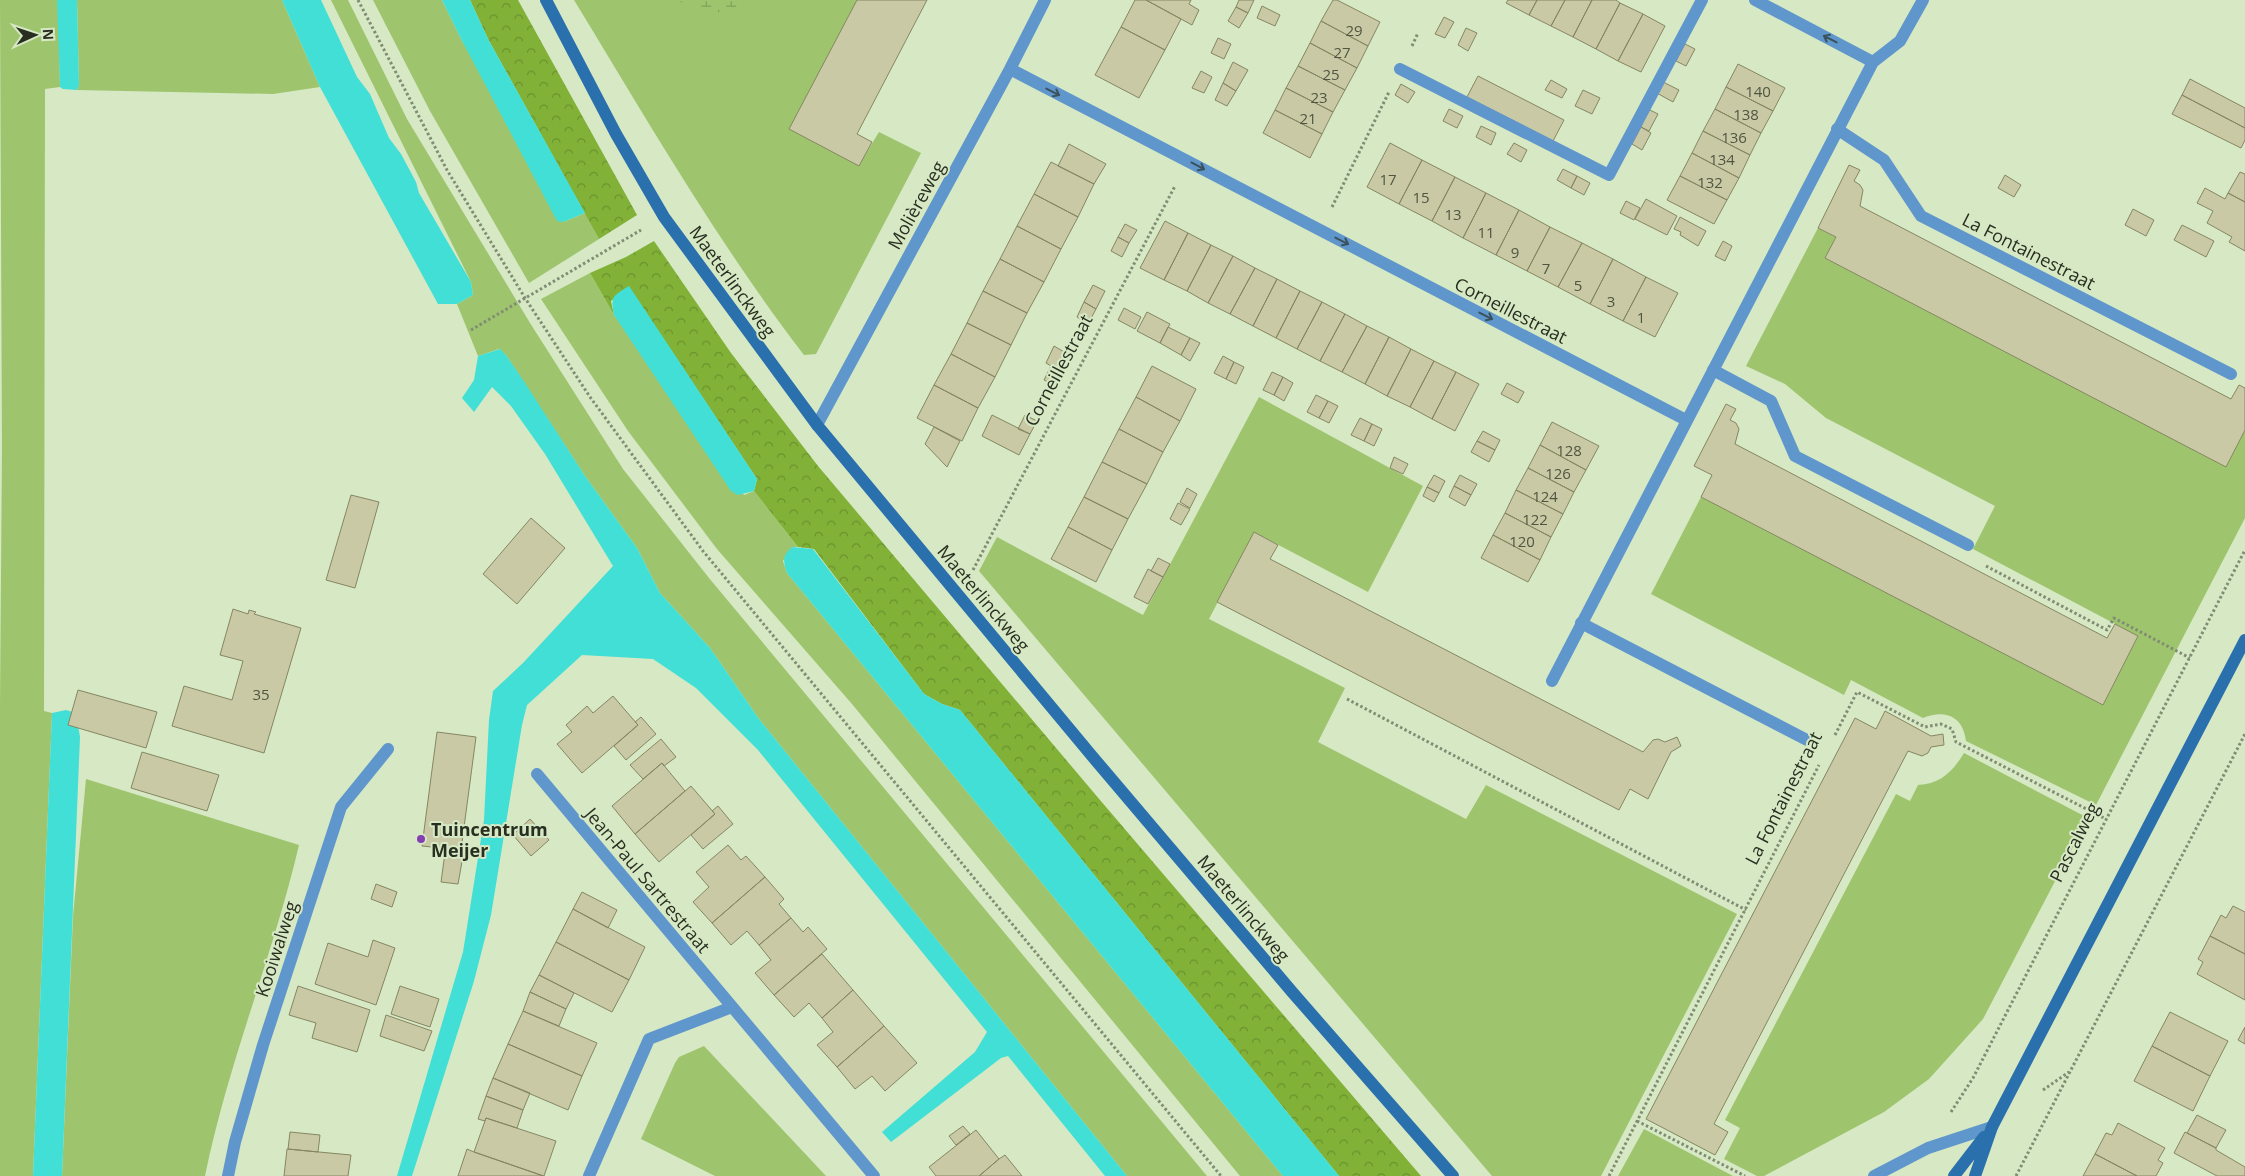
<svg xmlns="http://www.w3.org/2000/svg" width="2245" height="1176" font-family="'Open Sans',sans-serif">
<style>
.green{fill:#9ec56d}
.forest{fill:url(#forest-crowns)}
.wetland{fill:url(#wetland-marsh)}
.water{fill:#41dfd5}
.building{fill:#c9caa5;stroke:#858662}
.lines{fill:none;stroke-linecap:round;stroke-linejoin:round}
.path{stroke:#808c73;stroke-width:3;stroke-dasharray:2.5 2.5;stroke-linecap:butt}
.lane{stroke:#5f96cc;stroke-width:12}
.street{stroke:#5f96cc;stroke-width:12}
.secondary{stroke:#2970ad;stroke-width:12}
.oneway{stroke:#3b525c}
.poi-dot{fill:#833fb2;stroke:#d6e8c4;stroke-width:2}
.labels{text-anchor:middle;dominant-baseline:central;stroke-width:4;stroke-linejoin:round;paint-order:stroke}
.number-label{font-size:15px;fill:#505541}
.street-label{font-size:18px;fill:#282e20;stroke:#d6e8c4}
.poi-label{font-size:18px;font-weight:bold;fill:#282e20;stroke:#d6e8c4;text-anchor:start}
</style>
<defs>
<pattern id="forest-crowns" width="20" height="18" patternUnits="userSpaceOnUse" patternTransform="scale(1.25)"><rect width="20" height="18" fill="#81b237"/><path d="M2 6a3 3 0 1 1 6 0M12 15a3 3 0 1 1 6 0" fill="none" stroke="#6a912e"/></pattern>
<pattern id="wetland-marsh" width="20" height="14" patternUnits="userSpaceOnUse" patternTransform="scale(1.25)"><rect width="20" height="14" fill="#9ec56d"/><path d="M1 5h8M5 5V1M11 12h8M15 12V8" fill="none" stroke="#81a059"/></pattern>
</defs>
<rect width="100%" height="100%" fill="#d6e8c4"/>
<path class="green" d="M0 0H58L60 87 45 89 44 711 52 713 33 1176H0V704L2 448Z
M77 0H282L320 87 273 94 77 90 79 85Z
M331 0H348L407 119 530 323 623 469 709 578 1207 1176H1127L759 719 710 648 660 593 637 548 585 476 506 355 499 349 478 356 457 304 473 295 471 282Z
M373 0H442L460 37 563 222 585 213 599 239 529 283 430 111Z
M574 0H857L790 129 859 165 879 132 921 153 816 354 804 355C718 243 647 120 574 0Z
M1818 228 1836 237 1825 258 2226 466 2245 430V518L2096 805 1966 741C1963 716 1945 709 1923 718L1851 680 1844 695 1651 594 1701 497 2103 705 2138 636 1973 549 1995 506 1826 418 1785 384 1746 366Z
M590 273 614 315 744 495 754 491 798 547H792L783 561 787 573 1283 1176H1240L852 704 717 549 628 431 541 299Z
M1259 397 1423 486 1368 592 1254 532 1209 619 1345 688 1318 742 1466 819 1486 785 1737 914 1601 1176H1492L979 571 997 537 1143 615Z
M1964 753 2088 818 1983 1019 1929 1079 1884 1112 1764 1176H1757L1724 1159 1740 1128 1725 1120 1896 794 1910 801 1918 785C1941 784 1953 771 1964 753Z
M86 779 299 845C273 956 228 1063 205 1176H62L73 916Z
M704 1046 826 1176H715L641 1139 675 1063 679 1057Z
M1644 1129 1733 1176H1618Z"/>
<path class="forest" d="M470 0H518L637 215 599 239 488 39Z
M654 241 731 353 818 466 1100 800 1421 1176H1339L960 710 942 704 924 694 814 549 798 547 754 491 757 479 629 287 611 301 614 315 590 273 626 257Z"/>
<path class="wetland" d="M675 0H753L748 4 712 14Z"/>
<path class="water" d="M57 0H77L79 85 77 90 63 89 60 87Z
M282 0H321L357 77 370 94 389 138 401 154 416 182 419 193 471 282 473 295 457 304H438L320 87Z
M442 0H470L488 39 585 213 563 222 557 221 460 37Z
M629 286 757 479 754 491 738 495 731 491 614 315C610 296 613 296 629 286Z
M500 349 506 355 525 383 585 476 637 548 660 593 710 648 759 719 1127 1176H1105L1008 1056 1001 1058 891 1142 882 1132 975 1052 987 1032 758 750 696 688 653 659 582 655 527 705 522 725 491 915 474 981 412 1176H397L463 952 484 820 489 720 493 691 523 663 613 566 545 454 511 406 492 387 474 412 462 398 474 380 478 356Z
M792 547 813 549 924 694 942 704 960 710 1339 1176H1283L787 573C783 561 782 556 792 547Z
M66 710 76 713 80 737 62 1176H33L52 713Z"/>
<path class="building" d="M857 0H927L857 134 872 142 859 166 789 129Z
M1135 0H1146L1181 19 1165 50 1121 27Z
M1146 0H1191L1189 4 1199 10 1192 25Z
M1239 0H1254L1248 13 1236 7Z
M1333 0H1337L1380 22 1368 46 1321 21Z
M1508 0H1537L1529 15 1506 3Z
M1537 0H1565L1551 26 1529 15Z
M1565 0H1592L1573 37 1551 26Z
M1592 0H1616L1620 3 1596 49 1573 37Z
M1620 3 1643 14 1618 61 1596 49Z
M1262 6 1280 15 1275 26 1257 18Z
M1236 7 1248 13 1239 28 1228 21Z
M1643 14 1665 26 1641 72 1618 61Z
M1444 17 1454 22 1445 38 1435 34Z
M1321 21 1368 46 1357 68 1310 43Z
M1121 27 1165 50 1139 98 1095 75Z
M1466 28 1477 33 1468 51 1458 45Z
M1218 38 1231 44 1224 59 1211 53Z
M1310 43 1357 68 1345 90 1298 66Z
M1685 44 1695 49 1686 66 1676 61Z
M1233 62 1248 70 1236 91 1223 83Z
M1738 64 1785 88 1773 111 1726 87Z
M1298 66 1345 90 1333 112 1286 88Z
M1201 71 1212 77 1204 93 1192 88Z
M1478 76 1564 120 1553 141 1467 97Z
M2190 79 2245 108V128L2182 95Z
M1551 80 1567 89 1562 98 1545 90Z
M1661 81 1679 90 1673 102 1655 92Z
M1223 83 1236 91 1227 106 1215 100Z
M1401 84 1415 92 1408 103 1395 95Z
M1726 87 1773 111 1761 133 1715 109Z
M1286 88 1333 112 1322 134 1275 110Z
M1583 90 1600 98 1592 114 1575 106Z
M2182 95 2245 128V140L2241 148 2172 114Z
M1449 109 1463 116 1457 128 1443 121Z
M1648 109 1658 114 1649 131 1641 127Z
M1715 109 1761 133 1750 155 1703 131Z
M1275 110 1322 134 1310 158 1263 133Z
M1481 126 1496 133 1491 145 1476 137Z
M1641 127 1651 133 1642 150 1632 144Z
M1703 131 1750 155 1739 178 1692 153Z
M1390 143 1422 160 1399 204 1367 187Z
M1514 143 1527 150 1521 162 1507 154Z
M1069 144 1106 164 1094 184 1058 166Z
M1692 153 1739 178 1727 200 1680 176Z
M1422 160 1455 177 1432 221 1399 204Z
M1051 162 1094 184 1078 217 1034 194Z
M1849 165 1860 170 1854 181 1860 185 1863 190 1860 206 2231 399 2239 385 2245 388V430L2226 467 1825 258 1836 237 1818 228Z
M1563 169 1577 176 1571 188 1557 180Z
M2240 172 2245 174V202L2228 193Z
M2005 175 2021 185 2014 197 1998 188Z
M1577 176 1590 183 1584 195 1571 188Z
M1680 176 1727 200 1714 224 1667 200Z
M1455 177 1486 193 1463 238 1432 221Z
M2205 188 2225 199 2228 193 2245 202V251L2229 242 2232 237 2207 223 2213 211 2197 203Z
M1486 193 1519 210 1496 255 1463 238Z
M1034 194 1078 217 1061 249 1017 226Z
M1646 199 1677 216 1667 235 1635 219Z
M1626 201 1640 208 1634 220 1620 213Z
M2133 209 2154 220 2146 236 2125 225Z
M1519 210 1550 227 1527 271 1496 255Z
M1680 217 1706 231 1698 246 1680 235 1681 232 1674 229Z
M1165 221 1188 233 1164 280 1140 268Z
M1125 224 1137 230 1129 243 1118 237Z
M2182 225 2214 241 2206 257 2174 240Z
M1017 226 1061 249 1044 282 1000 259Z
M1550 227 1582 243 1558 287 1527 271Z
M1188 233 1211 245 1187 291 1164 280Z
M1118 237 1129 243 1122 257 1111 251Z
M1723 241 1732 246 1725 261 1715 256Z
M1582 243 1613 259 1590 304 1558 287Z
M1211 245 1233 256 1208 303 1187 291Z
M1233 256 1255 268 1230 314 1208 303Z
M1000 259 1044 282 1027 313 983 291Z
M1613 259 1646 277 1623 321 1590 304Z
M1255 268 1277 279 1253 326 1230 314Z
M1646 277 1678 293 1655 337 1623 321Z
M1277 279 1300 291 1276 338 1253 326Z
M1093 285 1105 291 1096 309 1084 302Z
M983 291 1027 313 1011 345 967 323Z
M1300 291 1322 302 1297 349 1276 338Z
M1084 302 1096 309 1088 324 1077 317Z
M1322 302 1345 314 1320 361 1297 349Z
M1124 308 1141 317 1135 329 1118 320Z
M1147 312 1170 324 1160 343 1137 331Z
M1345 314 1367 326 1342 372 1320 361Z
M967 323 1011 345 995 377 951 354Z
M1367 326 1389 337 1365 384 1342 372Z
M1168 327 1190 338 1181 355 1160 343Z
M1389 337 1411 349 1387 396 1365 384Z
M1190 338 1200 343 1190 361 1181 355Z
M1054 346 1071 356 1062 372 1046 363Z
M1411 349 1434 361 1410 407 1387 396Z
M951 354 995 377 978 408 934 385Z
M1223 356 1234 362 1226 379 1214 373Z
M1434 361 1456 372 1432 419 1410 407Z
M1234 362 1244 367 1236 384 1226 379Z
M1051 366 1062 372 1055 386 1044 380Z
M1152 366 1196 389 1180 421 1136 397Z
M1272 372 1283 377 1274 395 1263 390Z
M1456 372 1479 384 1455 431 1432 419Z
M1283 377 1293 383 1284 401 1274 395Z
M1507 383 1524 392 1518 403 1501 394Z
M934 385 978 408 962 441 917 418Z
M1316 395 1328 401 1319 418 1307 412Z
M1136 397 1180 421 1163 452 1119 429Z
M1328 401 1338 406 1329 423 1319 418Z
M1726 404 1736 409 1730 420 1736 423 1739 429 1735 444 2107 638 2115 624 2138 636 2103 705 1701 497 1712 475 1694 466Z
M992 415 1030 434 1019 455 982 436Z
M1025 415 1037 421 1030 434 1018 429Z
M1360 418 1372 424 1364 441 1351 435Z
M1552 422 1599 446 1586 470 1540 445Z
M1372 424 1382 429 1374 446 1364 441Z
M934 427 960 441 947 467 925 444Z
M1119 429 1163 452 1147 484 1102 462Z
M1483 431 1500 440 1495 450 1477 441Z
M1477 441 1495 450 1489 462 1471 452Z
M1540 445 1586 470 1574 492 1528 468Z
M1394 457 1408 464 1403 474 1390 468Z
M1102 462 1147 484 1128 519 1084 497Z
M1528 468 1574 492 1563 514 1516 490Z
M1434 475 1445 481 1439 493 1427 487Z
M1460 475 1477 484 1471 495 1454 486Z
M1454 486 1471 495 1465 506 1449 497Z
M1427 487 1439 493 1434 502 1423 496Z
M1187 488 1197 494 1190 508 1180 502Z
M1516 490 1563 514 1551 537 1505 513Z
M351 495 379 502 355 588 326 580Z
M1084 497 1128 519 1112 550 1068 527Z
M1178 503 1190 509 1181 525 1170 519Z
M1505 513 1551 537 1540 560 1493 535Z
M531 518 565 548 517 604 483 574Z
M1068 527 1112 550 1096 582 1051 559Z
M1254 532 1278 545 1270 559 1643 752 1653 740 1658 739 1665 742 1677 737 1681 746 1671 752 1648 799 1630 789 1619 810 1217 602Z
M1493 535 1540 560 1528 582 1481 558Z
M1158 558 1170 564 1163 577 1151 571Z
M1148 569 1163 577 1148 604 1134 597Z
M233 609 248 614 249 610 256 612 254 614 301 628 264 753 172 726 184 686 232 700 243 661 220 655Z
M78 690 157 712 146 748 68 725Z
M613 696 638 725 582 773 557 744 572 732 566 725 587 706 593 713Z
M1885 711 1931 736 1943 734 1944 745 1931 747 1928 753 1922 756 1908 751 1714 1124 1728 1132 1715 1155 1646 1119 1855 718 1876 729Z
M641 717 656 734 626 760 614 746 638 725 635 722Z
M437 732 476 737 461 850 422 846Z
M661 739 676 757 664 766 662 763 643 779 630 765Z
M142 752 219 775 207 811 131 788Z
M662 763 685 791 635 834 612 806Z
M691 786 715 814 659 862 635 834Z
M718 806 733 824 703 849 691 835 715 814 712 811Z
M530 819 549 840 531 856 513 835Z
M728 845 741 860 746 856 765 877 712 923 693 902 709 887 696 872Z
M445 853 463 856 458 884 441 882Z
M765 877 784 899 779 904 791 918 759 945 747 931 731 945 712 923Z
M376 884 397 892 392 907 371 899Z
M582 892 617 910 608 928 573 909Z
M2233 906 2245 912V954L2210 936 2221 915 2226 918Z
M573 909 645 947 629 980 556 942Z
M791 918 803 932 808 927 827 949 774 995 755 973 771 960 759 945Z
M2210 936 2245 954V1000L2197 974 2203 962 2198 959Z
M373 940 395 948 376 1005 315 984 328 943 368 957Z
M556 942 629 980 612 1012 539 975Z
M822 954 853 990 822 1018 809 1003 794 1017 774 995Z
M539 975 574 993 566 1009 530 992Z
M298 986 370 1010 357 1052 312 1038 316 1023 289 1015Z
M400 986 439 999 430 1027 391 1014Z
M853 990 884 1026 837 1067 817 1045 833 1032 822 1018Z
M530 992 566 1009 559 1026 523 1011Z
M523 1011 597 1043 582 1076 508 1044Z
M2170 1012 2228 1041 2210 1076 2152 1046Z
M386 1015 432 1031 424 1051 380 1036Z
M884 1026 917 1063 885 1091 872 1076 855 1089 837 1067Z
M2245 1027V1044L2238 1040Z
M508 1044 582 1076 568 1110 493 1078Z
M2152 1046 2210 1076 2193 1111 2134 1081Z
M493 1078 530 1093 523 1110 486 1096Z
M486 1096 523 1110 517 1128 486 1118 485 1121 478 1119Z
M2197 1115 2226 1130 2216 1148 2187 1133Z
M486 1118 556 1141 544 1176 474 1152Z
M2118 1123 2165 1148 2158 1160 2163 1163 2156 1176H2137L2095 1154 2106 1133 2112 1135Z
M963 1126 970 1134 956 1145 949 1136Z
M976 1130 999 1159 979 1176H936L929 1167Z
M290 1132 320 1135 318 1152 288 1149Z
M2185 1132 2216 1148V1150L2245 1167V1176H2217L2174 1153Z
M287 1149 351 1155 348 1176H284Z
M467 1149 474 1152 543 1176H458Z
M2095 1154 2137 1176H2083Z
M1005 1155 1022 1176H979L999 1159Z"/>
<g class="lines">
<path class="path" d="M358 0 447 170 525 298 590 397 703 551 1221 1176
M1412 46 1418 33
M1332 207 1389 92
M471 330 641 230
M1986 566 2107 630 2114 618 2190 658
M973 570 1175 186
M1347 699 1746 910
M1835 735 1857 692 1925 727 1941 724 1952 729 1956 742 2106 819
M2043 1090 2069 1072
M1951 1112 1973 1078 2245 550
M1637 1121 1745 1176
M1609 1176 1819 765
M2016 1176 2245 734"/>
<path class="lane" d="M1400 69 1609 175 1702 0
M1837 129 1884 160 1921 216 2231 374
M1713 370 1771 401 1795 456 1968 545
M1581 623 1807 740"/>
<path class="street" d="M1755 0 1873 62
M1010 69 1686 420
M817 425 1010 69 1045 0
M1552 681 1873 62 1900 41 1923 0
M537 774 874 1176
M228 1176 235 1142 263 1045 341 807 388 749
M589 1176 649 1039 732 1007
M1874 1176 1928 1148 1992 1127"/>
<path class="secondary" d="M546 0 616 134 664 217 817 425 1092 756 1293 993 1453 1176
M1954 1176 1984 1137
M1975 1176 1992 1127 2245 640"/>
</g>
<defs><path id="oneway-shaft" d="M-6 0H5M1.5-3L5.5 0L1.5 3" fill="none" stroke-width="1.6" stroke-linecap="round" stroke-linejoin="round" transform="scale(1.25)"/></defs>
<g class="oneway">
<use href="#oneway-shaft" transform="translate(1830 39) rotate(-153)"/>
<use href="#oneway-shaft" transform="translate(1053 92) rotate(27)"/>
<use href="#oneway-shaft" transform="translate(1198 166) rotate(28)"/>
<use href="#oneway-shaft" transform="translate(1342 241) rotate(27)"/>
<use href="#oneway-shaft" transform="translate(1486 316) rotate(27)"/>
</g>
<circle class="poi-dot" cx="421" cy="839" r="5"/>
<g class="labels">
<g class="number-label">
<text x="1354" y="30">29</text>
<text x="1342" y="52">27</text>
<text x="1331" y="74">25</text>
<text x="1758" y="91">140</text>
<text x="1319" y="97">23</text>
<text x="1746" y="114">138</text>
<text x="1308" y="118">21</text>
<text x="1734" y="137">136</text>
<text x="1722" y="159">134</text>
<text x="1388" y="179">17</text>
<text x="1710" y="182">132</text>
<text x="1421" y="197">15</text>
<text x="1453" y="214">13</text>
<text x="1486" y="232">11</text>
<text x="1515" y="252">9</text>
<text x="1546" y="268">7</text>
<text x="1578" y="285">5</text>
<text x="1611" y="301">3</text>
<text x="1641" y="317">1</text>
<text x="1569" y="450">128</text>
<text x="1558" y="473">126</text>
<text x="1545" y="496">124</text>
<text x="1535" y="519">122</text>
<text x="1522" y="541">120</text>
<text x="261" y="694">35</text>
</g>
<g class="street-label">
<text transform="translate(916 205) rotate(-61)">Molièreweg</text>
<text transform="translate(2029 251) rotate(27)">La Fontainestraat</text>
<text transform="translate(733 281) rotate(54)">Maeterlinckweg</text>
<text transform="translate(1511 310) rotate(27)">Corneillestraat</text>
<text transform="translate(1058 370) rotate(-62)">Corneillestraat</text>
<text transform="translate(984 598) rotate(50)">Maeterlinckweg</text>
<text transform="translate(1783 798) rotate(-63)">La Fontainestraat</text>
<text transform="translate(2074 842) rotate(-63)">Pascalweg</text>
<text transform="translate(648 880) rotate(50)">Jean-Paul Sartrestraat</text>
<text transform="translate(1244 908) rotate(50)">Maeterlinckweg</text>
<text transform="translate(276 949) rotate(-72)">Kooiwalweg</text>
</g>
<g class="poi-label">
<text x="431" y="829">Tuincentrum<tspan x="431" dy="21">Meijer</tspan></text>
</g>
</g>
<g transform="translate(35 35) rotate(87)" stroke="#d6e8c4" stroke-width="4" paint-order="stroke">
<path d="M0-4L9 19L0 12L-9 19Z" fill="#282e20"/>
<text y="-8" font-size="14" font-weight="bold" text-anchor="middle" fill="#282e20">N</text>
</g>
</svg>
